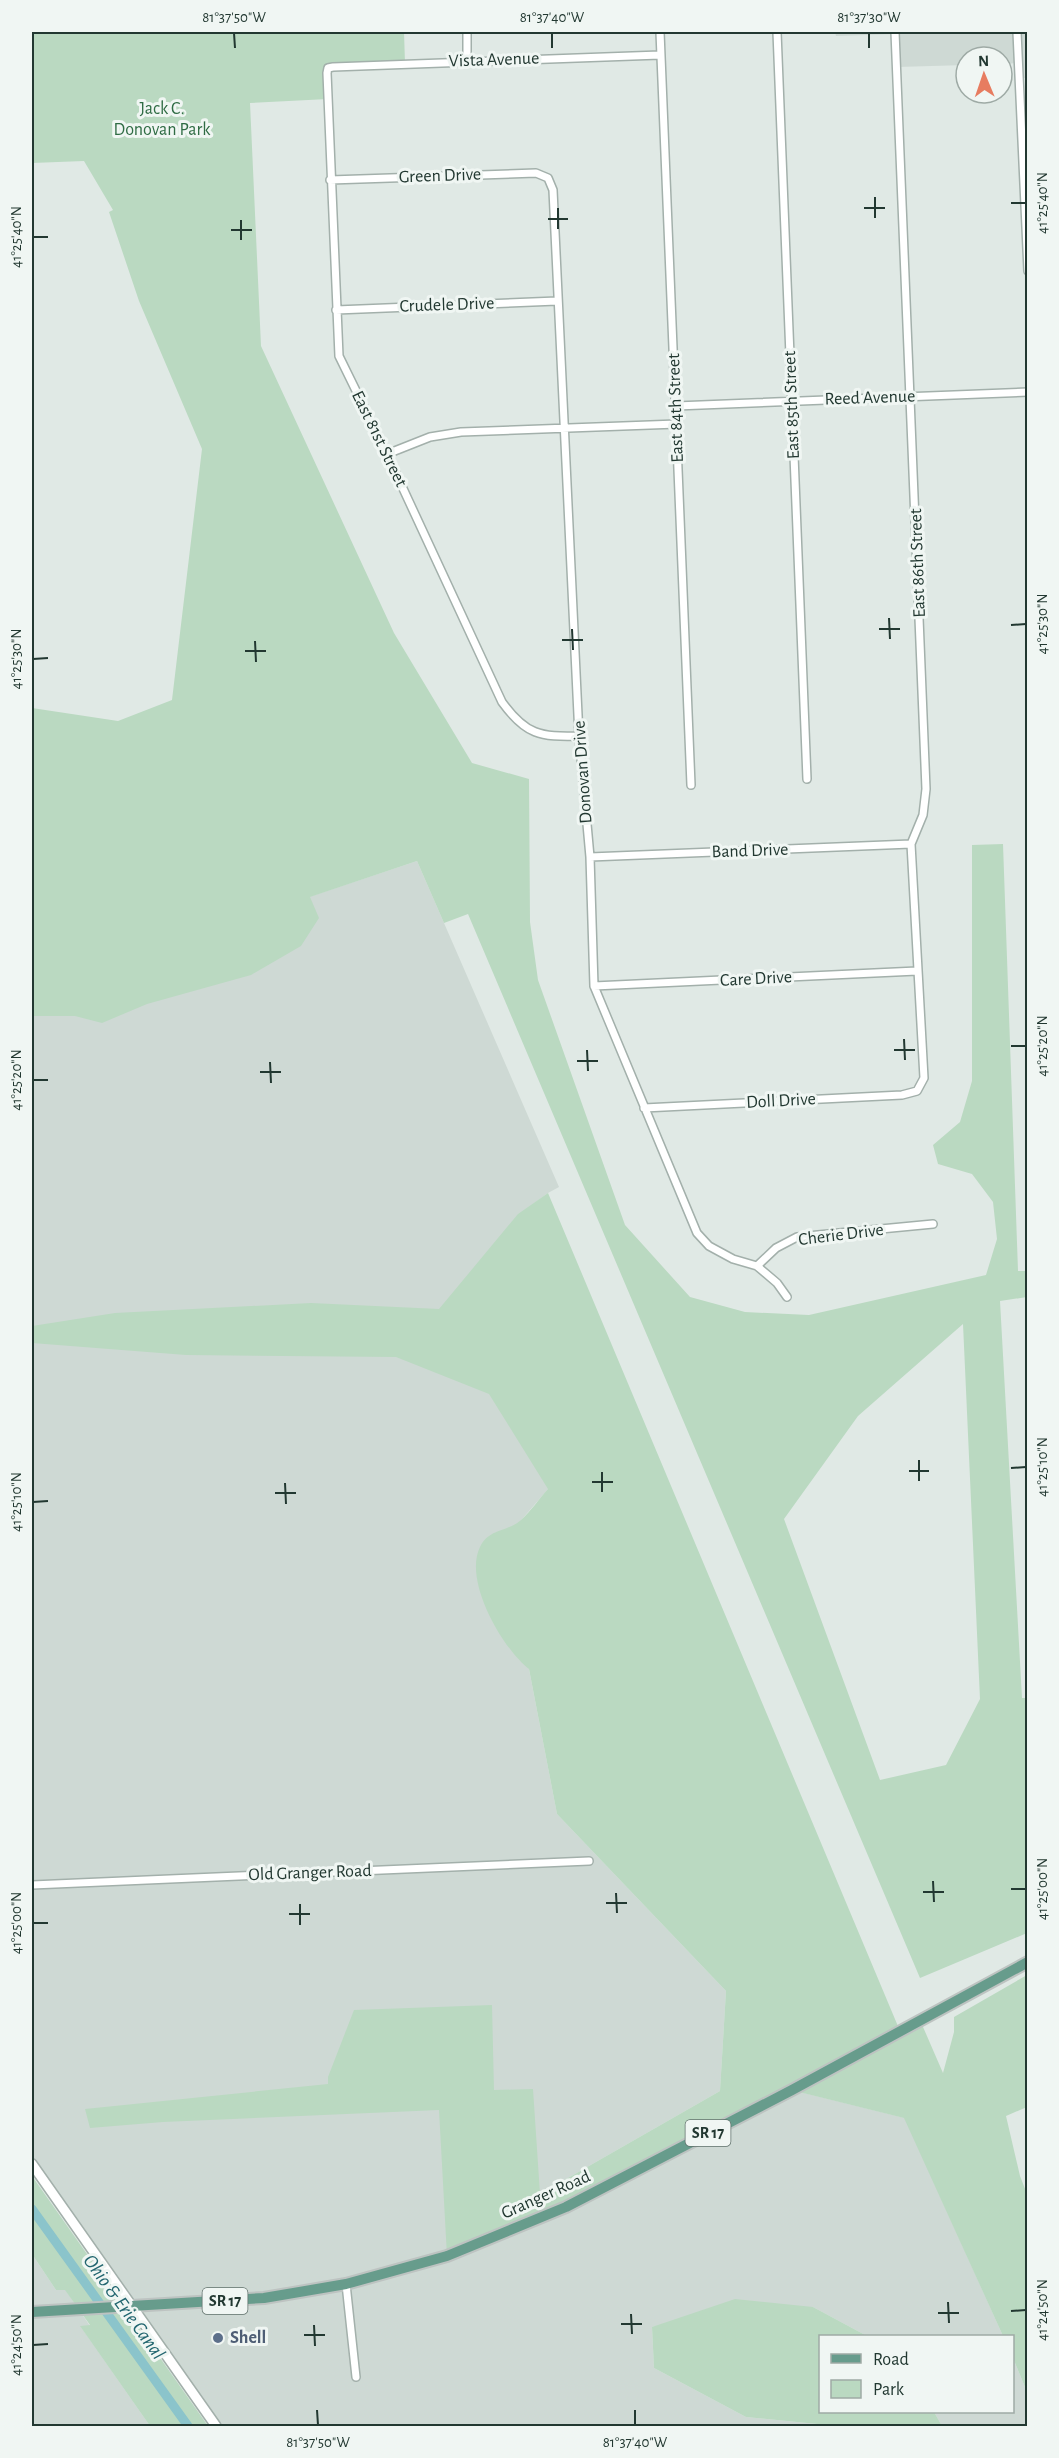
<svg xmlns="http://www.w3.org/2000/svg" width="1059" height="2458" font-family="'Alegreya Sans',sans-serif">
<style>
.built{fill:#ced9d4}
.green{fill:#bad9c1;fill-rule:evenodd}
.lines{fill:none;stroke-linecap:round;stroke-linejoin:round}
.canal{stroke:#8bc4cb;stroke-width:9}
.minor-casing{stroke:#a3b0ab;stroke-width:10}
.tertiary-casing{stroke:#a3b0ab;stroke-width:12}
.primary-casing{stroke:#bdc3c1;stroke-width:14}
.minor{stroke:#fff;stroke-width:7}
.tertiary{stroke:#fff;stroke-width:9}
.primary{stroke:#679c8c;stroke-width:10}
.ticks{fill:none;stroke:#223831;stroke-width:2}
.service-dot{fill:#5c6f8a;stroke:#f0f6f3;stroke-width:2}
.labels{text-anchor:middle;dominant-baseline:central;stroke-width:6;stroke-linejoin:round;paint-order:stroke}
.shield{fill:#f0f6f3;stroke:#60716b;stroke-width:1.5}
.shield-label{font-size:16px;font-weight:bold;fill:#223831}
.street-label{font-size:18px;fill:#223831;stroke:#f0f6f3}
.park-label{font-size:18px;fill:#2f6c44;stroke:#f0f6f3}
.service-label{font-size:18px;font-weight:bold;fill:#4e5e75;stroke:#f0f6f3;text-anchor:start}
.water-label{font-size:20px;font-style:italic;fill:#21656f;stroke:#f0f6f3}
.neatline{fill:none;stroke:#223831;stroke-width:2}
.ticks-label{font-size:15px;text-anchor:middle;fill:#223831}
</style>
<rect width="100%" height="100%" fill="#e0e9e5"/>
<path class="built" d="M835 32H1027V78H1019L1018 63 1002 64V57H966V65L897 67 895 34 836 36Z
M417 861 559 1187 548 1193 518 1215 593 1437 504 1540 557 1814 726 1991 720 2091 540 2194 792 2090 905 2118 1003 2336H867L813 2307 652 2327 654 2368 746 2417 837 2426H216L32 2164V989Z
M32 2254 56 2290 65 2289 90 2326 81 2327 150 2426H32Z
M1013 2358 1027 2392V2426H942L934 2412H1012Z"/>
<path class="green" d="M32 32H404L405 63 328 68V99L250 103 261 346 394 633 472 763 529 779 530 922 538 980 625 1225 690 1297 745 1312 809 1315 986 1275 997 1239 993 1202 972 1174 938 1164 933 1145 960 1122 972 1081V845L1003 844 1018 1271H1028L1027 1297 1000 1301 1022 1698H1028L1027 1933 920 1978 468 914 444 923 417 861 310 897 319 918 301 946 251 975 147 1004 102 1023 75 1016H32V708L118 721 172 700 202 449 139 301 109 212 113 210 84 161 32 163ZM963 1324 980 1699 946 1765 880 1780 784 1519 858 1416Z
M548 1193 900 2031 920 2020 943 2073 954 2032V2017L1027 1975V2107L1006 2116 1020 2176 1027 2194V2392L1013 2358 1012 2336H1003L904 2118 791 2090 566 2207 447 2256 439 2110 163 2122 90 2128 85 2109 328 2084V2077L354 2010 492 2005 494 2090 533 2089 540 2194 720 2091 726 1991 557 1814 529 1669C503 1649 463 1581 480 1547 489 1528 508 1532 521 1520 531 1511 539 1499 548 1489L489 1394 396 1357 186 1355 32 1343V1326L115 1313 311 1303 439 1309 518 1214Z
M32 2176 208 2426H150L80 2326 90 2325 65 2290H56L32 2254Z
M735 2299 813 2307 867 2336H820V2412H934L942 2426H837L746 2417 654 2368 652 2327Z"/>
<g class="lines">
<path class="canal" d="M32 2209 188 2426"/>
<g class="minor-casing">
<path id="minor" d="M467 32V61
M660 32 691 785
M777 32 807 779
M1017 32 1028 271
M330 180 536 173 548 178 553 190 579 736 590 857 594 986 697 1233 709 1246 733 1259 757 1266 777 1283 787 1297
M336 310 557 301
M676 406 1028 392
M387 454 430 437 461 432 677 424
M579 736C540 737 526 735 502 702L387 454 339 356 327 73 328 68 333 67 660 55
M590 857 911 844
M594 986 917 971
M644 1108 902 1095 917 1091 924 1078 911 844 923 815 926 789 895 32
M757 1266 776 1248 797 1237 933 1224
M32 1885 589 1861
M346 2284 356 2377"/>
</g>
<g class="tertiary-casing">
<path id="tertiary" d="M32 2164 216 2426"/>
</g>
<g class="primary-casing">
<path id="primary" d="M32 2312 264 2298 346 2284 447 2256 566 2207 792 2090 1028 1962"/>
</g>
<use href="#minor" class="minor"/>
<use href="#tertiary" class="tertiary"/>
<use href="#primary" class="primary"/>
</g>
<path class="ticks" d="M234 33 235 48M552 33V48M869 33V48M875 197V218M1011 203H1026M558 208V229M864 208H885M548 219H568M241 220V240M231 230H252M33 237H48M889 618 890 639M1011 625 1026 624M572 629 573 650M879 629H900M562 640H583M255 641 256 662M245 651H266M33 659 48 658M904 1039 905 1060M1011 1046H1026M587 1050 588 1071M894 1050H915M577 1061H598M270 1062 271 1083M260 1072H281M33 1080H48M919 1460V1481M1011 1468 1026 1467M909 1471H929M602 1472V1492M592 1482H613M285 1483 286 1504M275 1493H296M33 1502 48 1501M933 1881 934 1902M1011 1889H1026M923 1892H944M616 1893 617 1913M606 1903H627M300 1904V1925M289 1914H310M33 1923H48M948 2302 949 2323M1011 2311 1026 2310M938 2313H959M631 2314 632 2334M621 2324H642M314 2325 315 2346M304 2335H325M33 2345 48 2344M317 2410 318 2425M635 2410V2425"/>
<circle class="service-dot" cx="218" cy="2338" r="6"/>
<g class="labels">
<g class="shield">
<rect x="685.5" y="2120" width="45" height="26" rx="4.5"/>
<rect x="202.5" y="2288" width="45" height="26" rx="4.5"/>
</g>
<g class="shield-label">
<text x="708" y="2133">SR 17</text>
<text x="225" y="2301">SR 17</text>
</g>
<g class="street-label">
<text transform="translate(494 60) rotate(-2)">Vista Avenue</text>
<text transform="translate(440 176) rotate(-2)">Green Drive</text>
<text transform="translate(447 305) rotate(-2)">Crudele Drive</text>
<text transform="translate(870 398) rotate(-2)">Reed Avenue</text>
<text transform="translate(792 405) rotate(-92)">East 85th Street</text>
<text transform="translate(676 408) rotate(-92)">East 84th Street</text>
<text transform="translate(379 439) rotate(64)">East 81st Street</text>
<text transform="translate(918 563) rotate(-92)">East 86th Street</text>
<text transform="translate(583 772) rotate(-94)">Donovan Drive</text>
<text transform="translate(750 851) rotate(-2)">Band Drive</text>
<text transform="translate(756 979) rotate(-3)">Care Drive</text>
<text transform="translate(781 1101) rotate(-3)">Doll Drive</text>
<text transform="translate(841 1235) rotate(-7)">Cherie Drive</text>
<text transform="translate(310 1873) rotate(-2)">Old Granger Road</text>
<text transform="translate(546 2195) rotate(-24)">Granger Road</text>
</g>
<g class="park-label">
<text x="162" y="109">Jack C.<tspan x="162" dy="21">Donovan Park</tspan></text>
</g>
<g class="service-label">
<text x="230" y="2338">Shell</text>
</g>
<g class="water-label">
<text transform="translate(124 2307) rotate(54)">Ohio &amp; Erie Canal</text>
</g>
</g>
<rect width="1059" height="2458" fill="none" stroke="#f0f6f3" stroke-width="66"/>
<rect x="819" y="2335" width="195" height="78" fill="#f0f6f3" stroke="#9eaaa5" stroke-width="1.5"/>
<rect x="831" y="2354" width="30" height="9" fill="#679c8c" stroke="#9eaaa5" stroke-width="1.5"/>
<text x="873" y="2365" font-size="18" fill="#223831">Road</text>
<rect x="831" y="2380" width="30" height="18" fill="#bad9c1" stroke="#9eaaa5" stroke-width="1.5"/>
<text x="873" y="2395" font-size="18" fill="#223831">Park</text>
<g transform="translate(984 75) rotate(358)"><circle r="28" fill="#f0f6f3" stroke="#9eaaa5" stroke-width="1.5"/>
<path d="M0-4.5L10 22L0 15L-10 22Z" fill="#e77c60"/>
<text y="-9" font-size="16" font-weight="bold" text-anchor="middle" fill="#223831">N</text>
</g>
<rect x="33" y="33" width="993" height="2392" class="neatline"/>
<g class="ticks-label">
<text x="234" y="22">81°37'50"W</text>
<text x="552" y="22">81°37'40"W</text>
<text x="869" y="22">81°37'30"W</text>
<text transform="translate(1042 203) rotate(-90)" y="5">41°25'40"N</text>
<text transform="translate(16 237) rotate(-90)" y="5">41°25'40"N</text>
<text transform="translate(1042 624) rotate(-90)" y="5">41°25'30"N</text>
<text transform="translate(16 659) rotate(-90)" y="5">41°25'30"N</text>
<text transform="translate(1042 1046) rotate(-90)" y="5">41°25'20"N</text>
<text transform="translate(16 1080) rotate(-90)" y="5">41°25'20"N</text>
<text transform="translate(1042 1467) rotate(-90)" y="5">41°25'10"N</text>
<text transform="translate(16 1502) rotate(-90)" y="5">41°25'10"N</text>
<text transform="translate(1042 1889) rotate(-90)" y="5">41°25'00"N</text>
<text transform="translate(16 1923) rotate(-90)" y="5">41°25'00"N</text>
<text transform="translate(1042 2310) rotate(-90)" y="5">41°24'50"N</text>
<text transform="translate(16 2345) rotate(-90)" y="5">41°24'50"N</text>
<text x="318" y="2447">81°37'50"W</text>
<text x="635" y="2447">81°37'40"W</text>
</g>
</svg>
